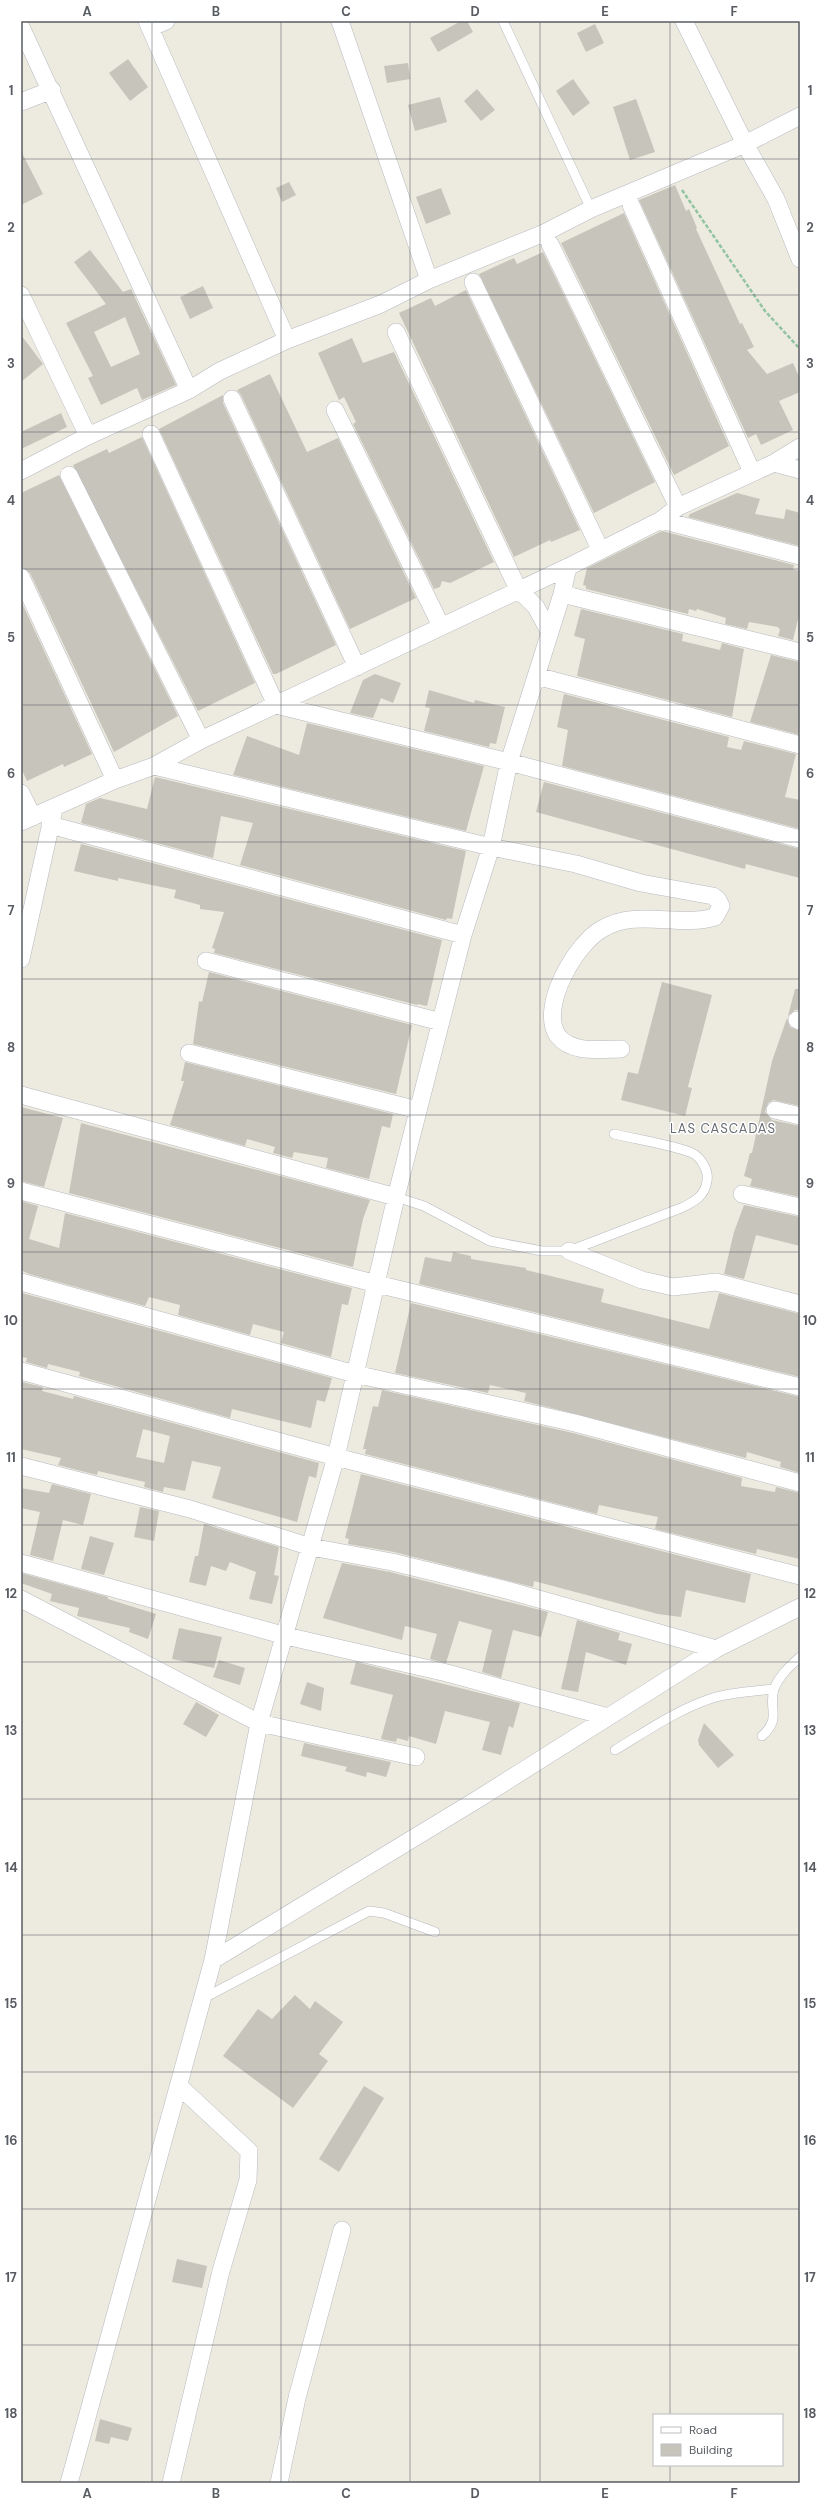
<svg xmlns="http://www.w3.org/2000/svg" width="821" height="2504" font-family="'DM Sans',sans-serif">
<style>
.building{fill:#c7c4bc;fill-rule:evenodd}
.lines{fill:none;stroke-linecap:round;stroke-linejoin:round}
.lane-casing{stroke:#b7bac0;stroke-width:10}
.street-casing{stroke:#b7bac0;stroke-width:18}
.path{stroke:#91c5a1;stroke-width:2.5;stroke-dasharray:4 2;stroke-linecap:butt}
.lane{stroke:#fff;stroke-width:9}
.street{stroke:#fff;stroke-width:17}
.grid{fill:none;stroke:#585c62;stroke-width:1;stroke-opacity:0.55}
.labels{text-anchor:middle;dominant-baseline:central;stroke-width:3;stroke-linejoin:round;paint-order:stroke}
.neighbourhood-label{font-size:13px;letter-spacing:1px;fill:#696e74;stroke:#fff}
.neatline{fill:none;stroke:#585c62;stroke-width:1.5}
.grid-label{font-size:13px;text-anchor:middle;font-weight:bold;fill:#585c62}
</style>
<rect width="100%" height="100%" fill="#edeadf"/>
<path class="building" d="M461 21H467L473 32 438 52 430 38Z
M595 24 604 43 586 52 577 33Z
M128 59 148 87 130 101 109 73Z
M408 63 410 79 387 83 384 66Z
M573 79 590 103 573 116 556 91Z
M477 89 495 110 481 121 464 101Z
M440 97 447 122 415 131 408 105Z
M636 99 655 152 630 160 613 107Z
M21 151 43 194 21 205Z
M289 182 296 195 282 202 276 188Z
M675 185 686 211 689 209 697 228 696 229 740 324 742 323 754 347 747 350 767 374 793 363 800 379V392L779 401 793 430 761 445 756 434 748 438 639 200Z
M441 188 451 214 426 224 416 197Z
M624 213 729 446 674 475 561 243Z
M90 250 123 292 131 289 176 385 142 400 137 388 101 405 88 378 93 376 66 323 106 304 74 262ZM125 317 140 354 111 367 94 332Z
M543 252 655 482 594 513 479 274 514 258 517 264Z
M203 286 213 308 190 319 180 297Z
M466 290 580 530 551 542 550 540 514 557 399 313 431 298 435 306Z
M21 335 43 364 21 382Z
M352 338 363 363 394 352 494 562 450 583 442 581 440 587 434 589 353 424 356 422 344 397 339 400 318 353Z
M270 374 307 452 338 438 416 598 350 629 241 395 237 390Z
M223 395V403L336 645 276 674H273L159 429Z
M61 413 67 427 21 449V432Z
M142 437 255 683 198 711 73 465 107 449 109 453Z
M59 475 178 716 114 752 30 573 21 567V493Z
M737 493 760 499 755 514 784 519 786 509 800 513V546L688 517 690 514Z
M662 531 794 565 793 569 800 571V611L793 640 778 636 780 630 778 627 749 622 747 629 725 624 726 618 697 609 696 611 689 609 688 614 586 589V586L583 585 587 568Z
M21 601 92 754 64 767 63 764 27 781 21 768Z
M581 609 683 634 682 641 720 650 722 643 744 649 732 717 577 676 585 639 574 636Z
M771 655 800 662V735L750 722Z
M375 674 401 683 393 703 381 698 373 718 350 713 363 680Z
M429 690 474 703 475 700 505 707 496 744 490 743 489 747 424 731 430 708 425 707Z
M564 694 729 737 727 747 741 750 744 741 796 754 785 797 800 800V829L562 766 568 730 557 727Z
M307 723 484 766 466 831 233 775 247 736 299 755Z
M155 777 466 851 452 919 447 918 446 920 240 865 253 823 221 816 213 858 81 823 86 804 100 798 147 809Z
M544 782 800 849V878L746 864 745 869 536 812Z
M81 844 442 940 427 1006 418 1004 417 1005 214 953 215 949 212 948 224 912 200 909V905L174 898 176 890 118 878V881L74 871Z
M209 972 412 1025 396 1094 193 1044 199 1001 202 1002Z
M662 982 712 995 688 1087 692 1088 685 1116 621 1100 628 1072 638 1074Z
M795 989H800V1010H795L788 1016Z
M787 1018 790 1027 800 1031V1106L773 1100 768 1103 765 1112 772 1120 800 1126V1197L750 1186 752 1179 744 1176 750 1153H752L772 1061Z
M185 1062 393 1114 390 1128 382 1126 369 1179 326 1168 328 1158 294 1152 292 1158 273 1153 275 1147 247 1139 245 1146 170 1125 184 1081H181Z
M21 1107 63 1118 44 1187 21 1181Z
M81 1123 370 1200 363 1219 353 1267 69 1193Z
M21 1201 38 1206 29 1239 59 1248 65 1213 352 1288 348 1305 342 1304 331 1357 281 1343 284 1332 253 1324 250 1335 178 1315 180 1305 149 1297 145 1306 29 1274 21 1270Z
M744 1205 800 1217V1246L756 1235 744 1279 724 1274 734 1232Z
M453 1252 471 1256V1259L526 1268V1270L604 1289 601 1302 709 1329 719 1293 800 1314V1377L419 1284 425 1257 451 1262Z
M22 1293 332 1378 325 1402 317 1400 311 1428 232 1409 230 1418 79 1376 80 1372 48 1364 47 1368 26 1362 27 1358 21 1357Z
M411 1303 800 1397V1473L780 1467 781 1462 747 1452 746 1458 524 1401 526 1393 490 1385 488 1393 395 1373Z
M22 1382 43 1387 42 1391 73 1399 74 1396 319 1463 316 1478 309 1476 297 1522 212 1498 221 1467 192 1461 185 1491 164 1487 163 1492 144 1487 145 1482 98 1471 97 1475 58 1465 61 1458 21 1449ZM143 1429 170 1436 164 1463 136 1457Z
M382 1390 573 1433 742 1478 741 1486 775 1492 776 1487 800 1493V1559L757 1549 756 1554 655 1529 658 1517 599 1505 597 1514 365 1454 366 1449H363L373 1406 378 1407Z
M361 1474 751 1574 745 1603 686 1590 681 1617 658 1614 534 1581 533 1587 394 1552 348 1544 349 1539 345 1538Z
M52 1484 91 1494 83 1525 63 1520 53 1561 30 1555 40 1512 21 1508V1488L49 1493Z
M140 1507 159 1511 154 1541 134 1537Z
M204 1524 279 1547 274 1575 279 1576 272 1604 249 1599 256 1572 230 1562 226 1571 211 1566 206 1586 189 1582 195 1556H198Z
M90 1536 114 1543 104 1575 81 1569Z
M342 1563 390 1572 548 1612 541 1637 513 1630 501 1678 482 1672 492 1630 459 1621 446 1663 430 1659 437 1634 405 1626 402 1640 323 1618Z
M21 1573 108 1597V1599L156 1614 148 1639 129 1632 130 1628 77 1616 79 1608 50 1601 52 1594 21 1583Z
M577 1620 620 1633 618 1640 632 1644 626 1665 586 1652 578 1692 561 1689Z
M179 1628 222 1637 214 1668 172 1659Z
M219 1660 245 1668 240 1685 213 1677Z
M356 1662 520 1703 513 1728 509 1726 501 1755 482 1750 490 1722 445 1711 436 1744 409 1736 408 1741 397 1738 396 1742 381 1739 393 1695 350 1684Z
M307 1682 324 1688 321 1711 300 1704Z
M196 1702 219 1715 206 1737 183 1724Z
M704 1723 734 1755 718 1768 699 1745 698 1740Z
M304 1743 391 1762 386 1777 367 1772 366 1777 345 1771 347 1767 301 1756Z
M295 1995 310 2009 315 2001 343 2022 319 2054 328 2061 293 2108 223 2056 258 2009 272 2019Z
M364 2086 384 2098 339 2172 319 2159Z
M177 2259 207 2266 202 2288 172 2282Z
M100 2419 132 2428 128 2441 111 2437 109 2444 95 2441Z"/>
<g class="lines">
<g class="lane-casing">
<path id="lane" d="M503 21 591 209
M396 1197 424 1206 490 1241 542 1251H569L681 1208C694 1202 705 1196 707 1181 709 1171 701 1157 692 1153 674 1145 635 1139 614 1134
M762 1736C782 1718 768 1709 774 1689 779 1676 790 1666 800 1657
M615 1750C647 1731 679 1708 716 1697 735 1692 755 1691 774 1689
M202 1999 369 1911 384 1913 435 1932"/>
</g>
<g class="street-casing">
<path id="street" d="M147 21 287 340
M340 21 429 280
M684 21 745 144 776 199 800 259
M21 27 189 390
M150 28 166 21
M21 102 52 90
M631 205 752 472
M550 244 678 507
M473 282 600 549
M21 295 88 436
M396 332 518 589 536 607 550 633
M232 399 357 667
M335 410 441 626
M151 434 276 705 509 762 800 839
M774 463 800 470
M21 471 88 436 189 390 220 371 287 340 381 304 429 280 544 233 591 209 745 144 800 116
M69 475 201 740
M661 520 800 556
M21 577 115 780
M562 594 800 652
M536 676 800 745
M154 766 491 847 576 864 641 883 713 896 718 900 721 906 715 917C678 928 637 908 602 929 576 943 538 1008 558 1036 572 1054 602 1049 621 1049
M21 793 33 817
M21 822 115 780 154 766 201 740 568 567 661 520 678 507 774 463 800 447
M50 825 463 935
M21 959 53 814
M206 961 441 1022
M797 1020 800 1021
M189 1053 418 1110
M21 1095 396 1197
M775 1110 800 1116
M21 1191 377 1284 800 1387
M742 1194 800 1207
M569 1251 642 1280 673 1287 716 1282 800 1304
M21 1282 355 1374 575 1423 800 1483
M21 1371 336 1457 800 1576
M21 1466 190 1509 311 1547 392 1562 503 1589 716 1649
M21 1563 286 1636 447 1673 608 1717
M21 1599 259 1723 416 1757
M213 1960 478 1799 716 1649 800 1607
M69 2483 213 1960 259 1723 336 1457 396 1197 463 935 491 847 509 762 562 594 568 567
M171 2483 221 2271 248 2180 249 2151 179 2086
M279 2483 297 2398 342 2230"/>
</g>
<path class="path" d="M682 190 765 311 800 349"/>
<use href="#lane" class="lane"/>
<use href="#street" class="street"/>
</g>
<path class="grid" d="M152 21V2483M281 21V2483M410 21V2483M540 21V2483M670 21V2415M21 159H800M21 295H800M21 432H800M21 569H800M21 705H800M21 842H800M21 979H800M21 1115H800M21 1252H800M21 1389H800M21 1525H800M21 1662H800M21 1799H800M21 1935H800M21 2072H800M21 2209H800M21 2345H800M670 2465V2483"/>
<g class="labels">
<g class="neighbourhood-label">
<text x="723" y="1128">LAS CASCADAS</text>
</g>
</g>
<rect width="821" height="2504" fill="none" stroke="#ffffff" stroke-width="44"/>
<rect x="653" y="2414" width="130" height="52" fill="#ffffff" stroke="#bcbec0"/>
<rect x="661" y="2427" width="20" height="6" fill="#ffffff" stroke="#bcbec0"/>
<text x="689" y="2434" font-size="12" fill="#585c62">Road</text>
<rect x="661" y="2444" width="20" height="12" fill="#c7c4bc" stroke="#bcbec0"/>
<text x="689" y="2454" font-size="12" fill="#585c62">Building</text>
<rect x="22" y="22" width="777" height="2460" class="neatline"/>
<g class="grid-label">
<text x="87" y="16">A</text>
<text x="216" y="16">B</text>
<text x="346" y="16">C</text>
<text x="475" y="16">D</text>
<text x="605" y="16">E</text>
<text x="734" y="16">F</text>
<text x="11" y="95">1</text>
<text x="810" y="95">1</text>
<text x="11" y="232">2</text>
<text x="810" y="232">2</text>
<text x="11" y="368">3</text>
<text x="810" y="368">3</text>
<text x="11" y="505">4</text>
<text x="810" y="505">4</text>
<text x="11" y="642">5</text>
<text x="810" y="642">5</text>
<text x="11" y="778">6</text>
<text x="810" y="778">6</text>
<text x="11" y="915">7</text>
<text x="810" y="915">7</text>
<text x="11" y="1052">8</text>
<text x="810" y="1052">8</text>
<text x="11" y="1188">9</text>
<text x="810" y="1188">9</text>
<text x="11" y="1325">10</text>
<text x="810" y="1325">10</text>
<text x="11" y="1462">11</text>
<text x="810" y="1462">11</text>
<text x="11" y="1598">12</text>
<text x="810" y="1598">12</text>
<text x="11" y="1735">13</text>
<text x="810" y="1735">13</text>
<text x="11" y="1872">14</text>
<text x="810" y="1872">14</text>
<text x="11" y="2008">15</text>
<text x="810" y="2008">15</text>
<text x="11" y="2145">16</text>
<text x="810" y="2145">16</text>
<text x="11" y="2282">17</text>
<text x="810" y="2282">17</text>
<text x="11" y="2418">18</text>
<text x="810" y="2418">18</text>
<text x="87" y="2498">A</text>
<text x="216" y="2498">B</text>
<text x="346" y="2498">C</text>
<text x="475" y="2498">D</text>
<text x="605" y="2498">E</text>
<text x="734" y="2498">F</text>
</g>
</svg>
